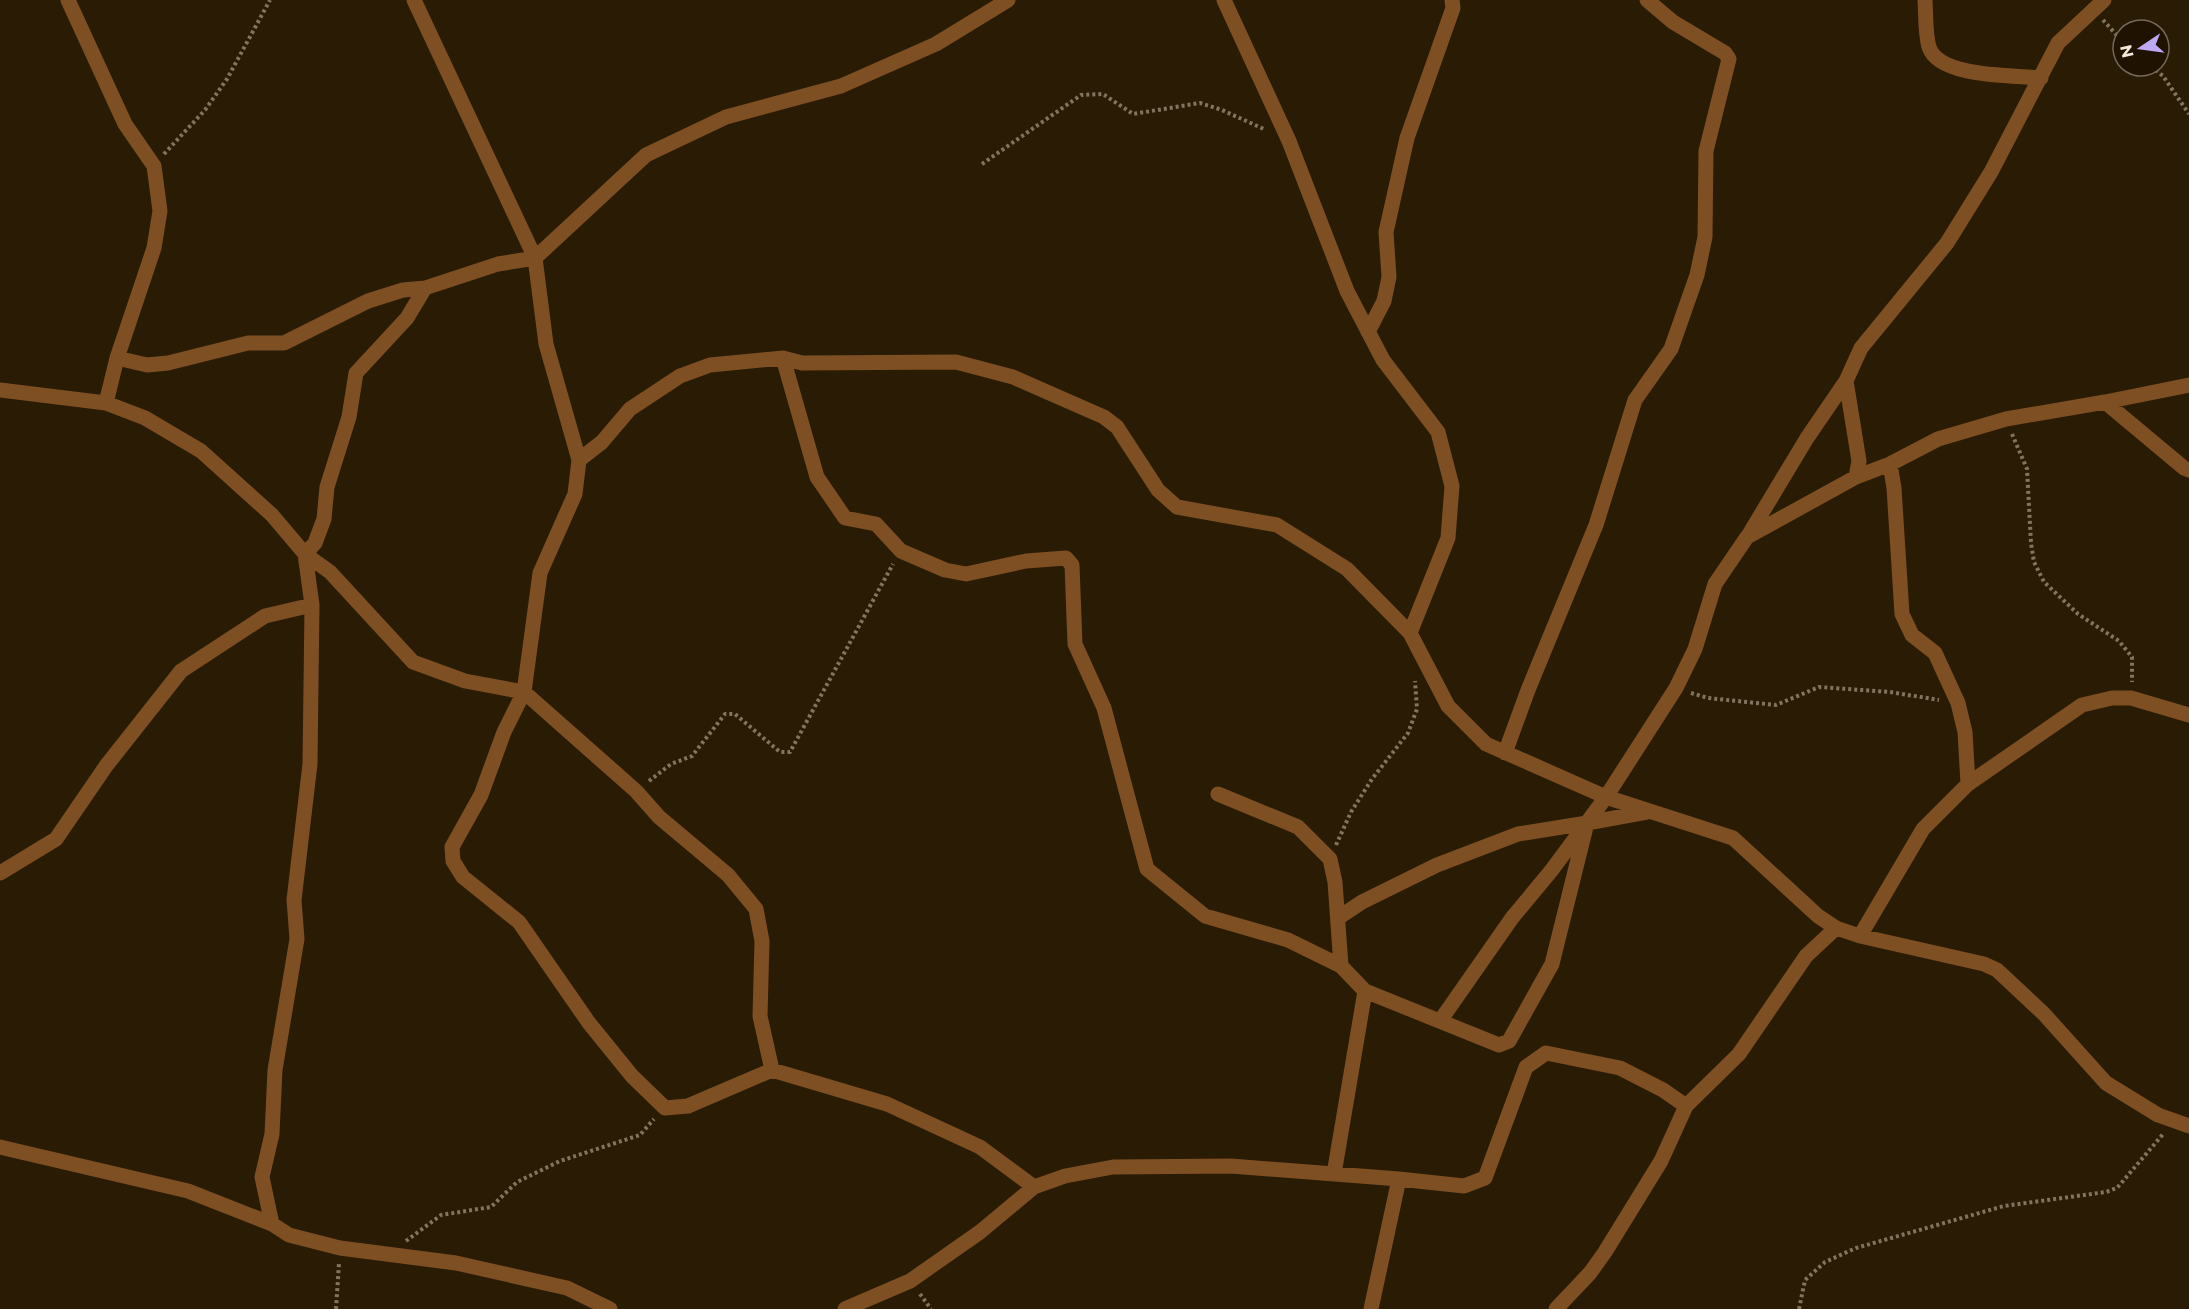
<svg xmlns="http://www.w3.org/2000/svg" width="2189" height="1309" font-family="Montserrat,sans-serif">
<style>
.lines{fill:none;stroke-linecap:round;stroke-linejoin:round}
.path{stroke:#817561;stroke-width:4;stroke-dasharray:3 3;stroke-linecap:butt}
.street{stroke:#7d4f23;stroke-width:15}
</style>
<rect width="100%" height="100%" fill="#2a1b04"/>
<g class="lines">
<path class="path" d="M2103 20 2123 42
M2151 66 2163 76 2189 114
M164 154 205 110 227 79 270 0
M982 164 1081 95 1103 94 1133 114 1200 103 1222 110 1266 130
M2012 434 2027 469 2031 543 2034 562 2044 582 2078 614 2119 641 2132 657V682
M1691 693 1708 698 1776 705 1819 687 1890 692 1939 700
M649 781 671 764 692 756 725 714H735L780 752H790L893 564
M1336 845 1351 812 1372 779 1408 733 1417 709 1415 681
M406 1241 441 1215 491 1207 517 1182 560 1161 640 1135 654 1119
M920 1294 931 1309
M336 1309 339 1263
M1799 1309 1805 1280 1825 1262 1856 1248 2004 1206 2106 1192 2117 1188 2164 1133"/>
<path class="street" d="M68 0 125 124 154 166 160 211 154 248 117 358 106 403
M414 0 535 258 546 344 579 460 575 494 540 573 524 692 504 732 481 795 452 847 453 861 463 877 519 922 589 1023 632 1076 665 1108 688 1106 772 1070 887 1104 980 1147 1034 1187
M1224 0 1289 141 1347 291 1383 360 1438 432 1452 486 1448 538 1410 633
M1925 0C1926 15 1925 33 1929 47 1939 78 2014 75 2041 78
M425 288 407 318 356 373 349 417 327 487 324 519 315 543 305 554 330 572 413 662 465 681 524 692 636 791 659 817 728 875 756 909 762 941 760 1016 772 1070
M1368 332 1384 301 1389 277 1386 232 1407 138 1453 8 1452 0
M117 358 147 365 168 363 248 343H284L368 301 403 290 425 288 498 264 535 258 646 155 726 117 841 86 936 44 1008 0
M783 358 802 363 956 362 1013 377 1104 417 1117 427 1158 490 1177 507 1277 525 1347 569 1410 633 1448 706 1486 744 1606 797 1733 838 1818 916 1836 928 1860 936 1984 964 1997 970 2044 1014 2106 1083 2158 1115 2189 1126
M0 390 106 403 145 418 201 451 272 515 305 554 312 605 310 764 294 900 297 939 275 1070 272 1134 262 1177 272 1224
M2105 402 2184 468 2189 470
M579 460 602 442 630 409 680 376 710 365 783 358 817 477 845 518 876 524 901 551 945 570 966 574 1026 561 1066 558 1072 565 1075 644 1104 708 1147 869 1205 916 1288 940 1341 966 1365 991 1499 1045 1509 1041 1552 964 1587 823
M1890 464 1894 488 1902 614 1912 635 1935 653 1958 703 1965 732 1968 784
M1856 477 1890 464 1938 439 2006 419 2105 402 2189 385
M1748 536 1807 438 1846 381
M1505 753 1528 690 1596 525 1635 400 1671 349 1697 275 1705 237 1706 151 1729 59 1725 53 1673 22 1647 0
M1218 794 1298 827 1330 859 1335 882 1341 966
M0 873 56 839 106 766 181 671 265 616 312 605
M1338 918 1362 902 1437 865 1518 834 1587 823 1647 812
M1860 936 1923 829 1968 784 2082 705 2112 698H2131L2189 715
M1440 1021 1512 918 1551 871 1606 797 1676 688 1695 649 1715 584 1747 537 1856 477 1859 461 1846 381 1861 348 1947 243 1991 172 2058 43 2104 0
M0 1147 188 1191 272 1224 289 1235 340 1248 456 1263 567 1288 610 1309
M1334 1174 1365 991
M845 1309 910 1281 980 1232 1034 1187 1065 1176 1113 1167 1231 1166 1399 1179 1464 1186 1485 1178 1526 1067 1546 1053 1620 1068 1663 1090 1686 1106
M1371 1309 1399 1179
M1556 1309 1590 1273 1605 1252 1661 1161 1686 1106 1739 1054 1806 956 1836 928"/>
</g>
<g transform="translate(2141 48) rotate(257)"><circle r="28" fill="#201200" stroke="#746858" stroke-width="1.5"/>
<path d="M0-4.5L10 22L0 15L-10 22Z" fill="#bea9f4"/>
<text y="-9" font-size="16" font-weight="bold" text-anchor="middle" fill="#f3e9db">N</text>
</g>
</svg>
